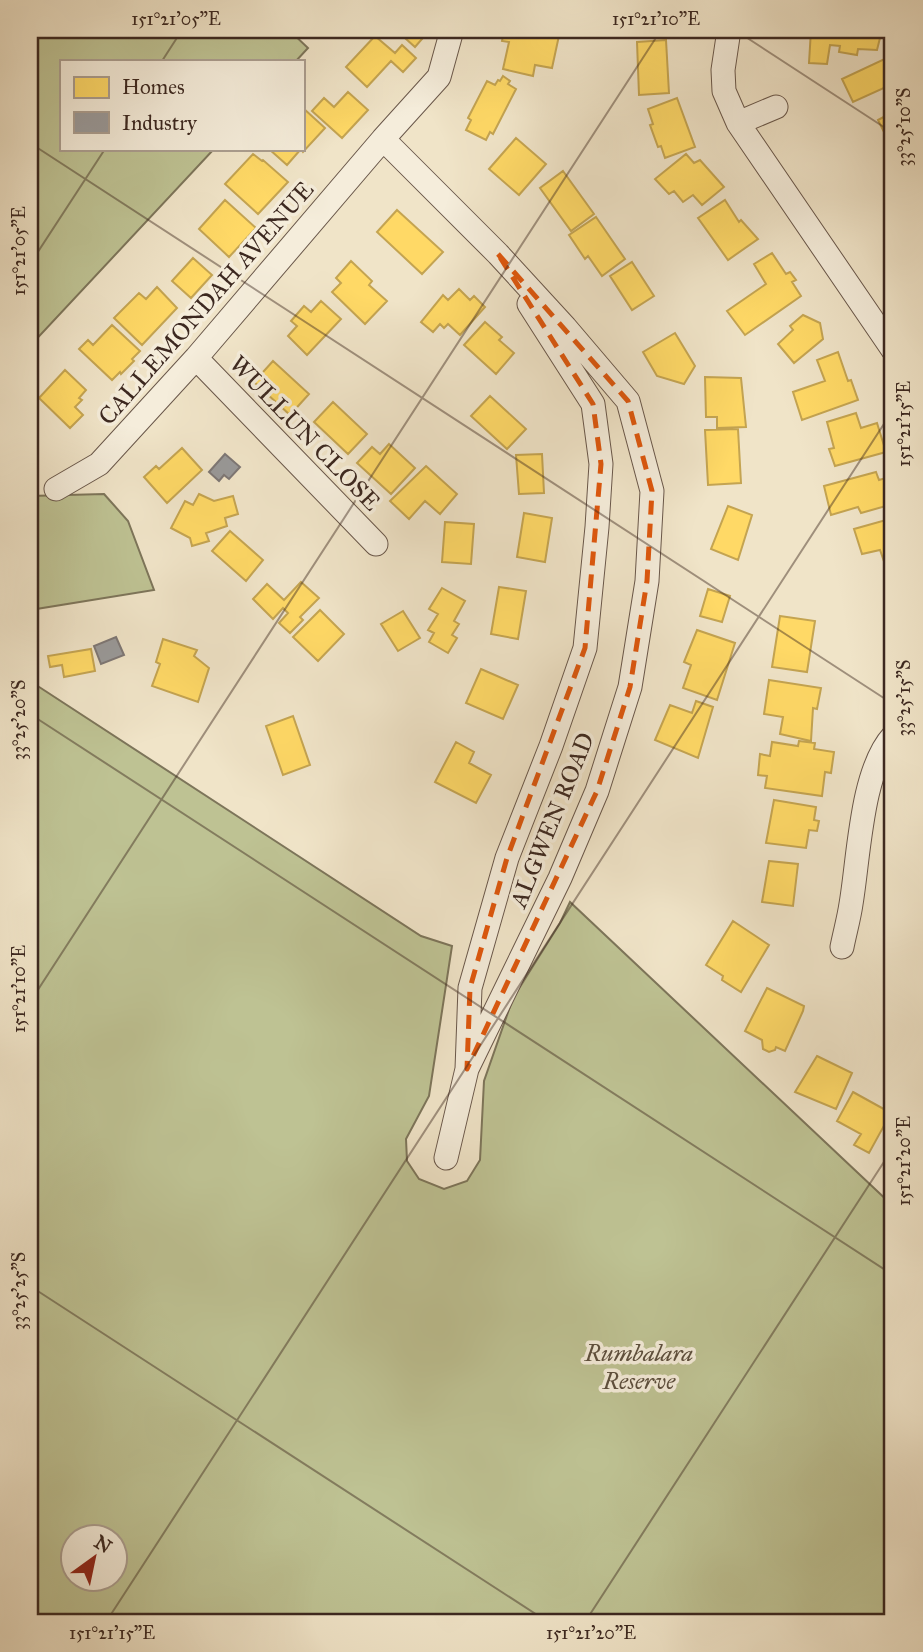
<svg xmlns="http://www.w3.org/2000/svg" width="923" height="1652" font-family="'IM FELL Great Primer',serif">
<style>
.green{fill:#bec293;stroke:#7d755a;stroke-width:2;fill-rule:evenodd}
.homes{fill:#ffd966;stroke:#c4a451;stroke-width:2}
.industry{fill:#999;stroke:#7d7775;stroke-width:2}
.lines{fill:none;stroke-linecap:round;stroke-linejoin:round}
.street-casing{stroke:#69574a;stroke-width:25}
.street{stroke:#f5eddb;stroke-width:23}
.marked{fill:none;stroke:#df570d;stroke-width:5;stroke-dasharray:14 9;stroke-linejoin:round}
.ticks{fill:none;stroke:#3c2820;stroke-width:2;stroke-opacity:0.45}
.labels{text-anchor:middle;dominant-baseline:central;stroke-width:7;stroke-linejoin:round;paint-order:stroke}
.street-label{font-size:24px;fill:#3c2820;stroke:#f5eddb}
.park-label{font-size:24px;font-style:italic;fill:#5c4e3d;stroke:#f5eddb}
.neatline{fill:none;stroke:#3c2820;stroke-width:2.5}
.ticks-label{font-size:18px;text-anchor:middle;fill:#3c2820}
</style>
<rect width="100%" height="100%" fill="#f0e4c8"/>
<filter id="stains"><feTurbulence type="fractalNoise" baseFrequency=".00286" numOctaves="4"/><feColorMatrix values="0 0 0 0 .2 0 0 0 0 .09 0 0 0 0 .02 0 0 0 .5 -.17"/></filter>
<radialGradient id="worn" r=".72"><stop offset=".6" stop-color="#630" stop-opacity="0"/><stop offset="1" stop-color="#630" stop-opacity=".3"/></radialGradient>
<path class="green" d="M30 30H289L308 48 296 61H61V149H214L30 346Z
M104 494 128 521 154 590 30 610V496Z
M30 681 421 936 452 946 429 1096 406 1139 407 1161 419 1179 444 1189 467 1181 480 1160 484 1081 513 998 560 923 570 902 893 1206V1622H30ZM74 1536H116V1578H74Z"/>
<path class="homes" d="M396 30H426L428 32 415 47Z
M504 30 560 31 552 68 535 65 533 76 503 69 509 42 502 41Z
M643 30H668L666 37 642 32Z
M811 30H882L877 50 858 49 857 55 839 52 840 46 830 45 827 64 809 63Z
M375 36 395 53 402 45 416 58 403 72 391 61 367 87 346 67Z
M666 40 669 93 639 95 637 42Z
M893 55V96L888 86 853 102 842 79Z
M503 76 510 81 508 84 516 89 493 134 490 132 486 140 466 130 471 120 468 118 487 81 495 85 498 80 500 81Z
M348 92 368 110 342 138 312 111 324 98 334 107Z
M677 98 695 147 665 158 661 146 658 147 650 125 653 124 648 109Z
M303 108 325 128 303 152 301 149 287 165 269 149H303Z
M893 112V137L888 140 878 120Z
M516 138 546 164 519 195 489 169Z
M253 154 262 161 263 160 288 182 258 214 225 184Z
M686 154 694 163 700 160 724 187 702 205 693 195 683 202 674 191 669 194 655 179Z
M563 171 594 214 571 231 540 188Z
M225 200 256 228 229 257 199 229Z
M725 200 739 222 741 220 758 239 728 260 698 218Z
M397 210 443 252 422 274 377 232Z
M596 217 625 259 602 276 588 256 585 259 569 235Z
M772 253 786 274 790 272 796 280 792 282 801 296 745 335 727 311 766 284 754 264Z
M193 258 212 275 191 298 172 281Z
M351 261 372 281 369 285 387 301 365 324 332 292 341 283 336 278Z
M632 262 654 296 632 310 610 276Z
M157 287 177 308 142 345 114 318 139 293 146 299Z
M459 289 470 300 474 296 485 307 460 335 448 324 444 328 440 324 433 332 421 322 443 295 448 300Z
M321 301 341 319 307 355 288 336 297 326 291 321 304 306 311 312Z
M803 315 820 323 823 339 794 363 778 344 793 330 790 326Z
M485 322 502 337 499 340 514 353 496 374 464 345Z
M112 325 140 351 132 359 134 361 121 374 120 372 112 380 79 349 88 340 93 345Z
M675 333 695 366 684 384 657 376 643 352Z
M838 352 848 381 851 380 858 400 802 420 793 392 825 381 817 360Z
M273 361 309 394 290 415 254 382Z
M65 370 86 390 79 398 82 400 75 407 83 415 70 428 39 398Z
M705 377 741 378 746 427 717 428V417H706Z
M490 396 526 429 507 449 471 416Z
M333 402 367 434 348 454 314 422Z
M856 413 861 428 877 423 886 452 835 466 829 449 834 448 827 422Z
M738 429 741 483 708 485 705 430Z
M389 444 415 468 391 494 357 463 372 447 380 454Z
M182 448 202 470 167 503 144 477 156 466 159 469Z
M542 454 544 493 519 494 516 455Z
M426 466 457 494 440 514 425 501 409 519 390 501Z
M876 472 879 480 893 476V504L861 513 858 507 831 515 824 486Z
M199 494 214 501 233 496 238 514 225 518 227 526 206 533 209 541 192 546 190 538 171 528 185 501 193 505Z
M728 506 752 515 738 560 711 549Z
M524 513 552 518 545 562 517 557Z
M893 518V571L888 573 880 550 862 554 854 529Z
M445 522 474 524 471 564 442 562Z
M230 531 263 560 246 581 212 551Z
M301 582 319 598 300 617 303 620 290 633 279 623 288 613 283 608 273 619 253 599 267 584 284 600Z
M499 587 526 591 518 639 491 634Z
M442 588 465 601 454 621 459 624 452 635 457 638 448 653 429 642 434 633 428 630 438 614 429 609Z
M708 589 730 596 722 622 700 616Z
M320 610 344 634 318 661 293 637Z
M403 611 420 638 398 651 381 624Z
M780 616 815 621 807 672 772 667Z
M697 630 735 643 717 700 683 688 691 665 684 662Z
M163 639 197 650 194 656 209 668 198 702 152 686 160 664 156 662Z
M91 649 95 671 64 677 62 665 50 667 48 656Z
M481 669 518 685 503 719 466 703Z
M769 680 821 688 817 709 813 708 811 741 780 734 783 717 764 714Z
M696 701 713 707 698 758 655 740 670 705 692 713Z
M293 716 310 765 283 775 266 726Z
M799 741 815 743 814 749 834 752 831 773 825 772 822 796 765 788 767 776 758 775 760 754 770 756 772 742 798 746Z
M456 742 474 752 469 763 491 775 476 803 435 782Z
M774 800 816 807 814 820 819 821 817 831 809 830 806 848 766 843Z
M769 861 798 864 793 906 762 902Z
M733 921 769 945 741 992 722 980 723 976 706 965Z
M767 988 804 1006 803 1011 785 1051 776 1047 775 1050 769 1052 763 1049 762 1040 745 1031Z
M817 1056 852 1073 836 1109 795 1092Z
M853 1092 891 1113 869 1153 854 1145 861 1134 837 1121Z"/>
<path class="industry" d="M225 454 240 467 229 479 224 475 219 481 209 472Z
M116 637 124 655 101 664 94 646Z"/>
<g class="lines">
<g class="street-casing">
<path id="street" d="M729 30 723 70 724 91 738 123 893 350
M738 123 776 107
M383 139 498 254 565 327 628 401 652 491 647 581 630 687 597 791 560 878 467 1069
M196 358 376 544
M56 489 99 464 196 358 383 139 439 77 452 30
M842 947C845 932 849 918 851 904 859 857 861 771 893 736
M446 1158 467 1069 470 988 507 858 551 746 585 648 597 527 601 464 593 404 529 304"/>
</g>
<use href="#street" class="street"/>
</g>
<path class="marked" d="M498 254 628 401 652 491 647 581 630 687 597 791 467 1069 470 988 507 858 585 648 601 464 593 404Z"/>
<path class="ticks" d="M735 30 893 133M162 61 182 30M30 143 893 704M30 264 105 149M30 714 893 1275M30 1002 661 30M30 1286 548 1622M106 1622 893 410M585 1622 893 1148"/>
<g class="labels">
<g class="street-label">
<text transform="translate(206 303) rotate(-49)">CALLEMONDAH AVENUE</text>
<text transform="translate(305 433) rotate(46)">WULLUN CLOSE</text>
<text transform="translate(552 820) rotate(-68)">ALGWEN ROAD</text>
</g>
<g class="park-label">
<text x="639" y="1353">Rumbalara<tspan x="639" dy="28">Reserve</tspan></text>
</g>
</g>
<rect width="923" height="1652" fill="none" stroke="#f0e4c8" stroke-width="77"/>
<rect x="60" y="60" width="245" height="91" fill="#f5eddb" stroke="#ab9e90" stroke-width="2"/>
<rect x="74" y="77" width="35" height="21" fill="#ffd966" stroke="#ab9e90" stroke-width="2"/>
<text x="122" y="94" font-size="21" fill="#3c2820">Homes</text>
<rect x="74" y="112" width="35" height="21" fill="#999999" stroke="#ab9e90" stroke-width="2"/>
<text x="122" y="130" font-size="21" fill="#3c2820">Industry</text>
<g transform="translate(94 1558) rotate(33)"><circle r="33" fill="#f5eddb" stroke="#ab9e90" stroke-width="2"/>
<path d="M0-5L12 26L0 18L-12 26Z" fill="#8f2418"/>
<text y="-10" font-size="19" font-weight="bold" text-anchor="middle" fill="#3c2820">N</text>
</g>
<rect x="38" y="38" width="846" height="1576" class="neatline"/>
<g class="ticks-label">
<text x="176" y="25">151°21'05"E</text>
<text x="656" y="25">151°21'10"E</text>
<text transform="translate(904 127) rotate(-90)" y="6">33°25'10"S</text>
<text transform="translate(19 251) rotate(-90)" y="6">151°21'05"E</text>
<text transform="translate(904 424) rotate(-90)" y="6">151°21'15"E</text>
<text transform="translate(904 698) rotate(-90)" y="6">33°25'15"S</text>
<text transform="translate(19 720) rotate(-90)" y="6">33°25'20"S</text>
<text transform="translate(19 989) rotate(-90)" y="6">151°21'10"E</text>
<text transform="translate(904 1161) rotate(-90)" y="6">151°21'20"E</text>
<text transform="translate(19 1291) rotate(-90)" y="6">33°25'25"S</text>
<text x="112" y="1639">151°21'15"E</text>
<text x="591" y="1639">151°21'20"E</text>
</g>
<rect width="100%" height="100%" filter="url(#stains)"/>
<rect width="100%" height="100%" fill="url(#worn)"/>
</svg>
